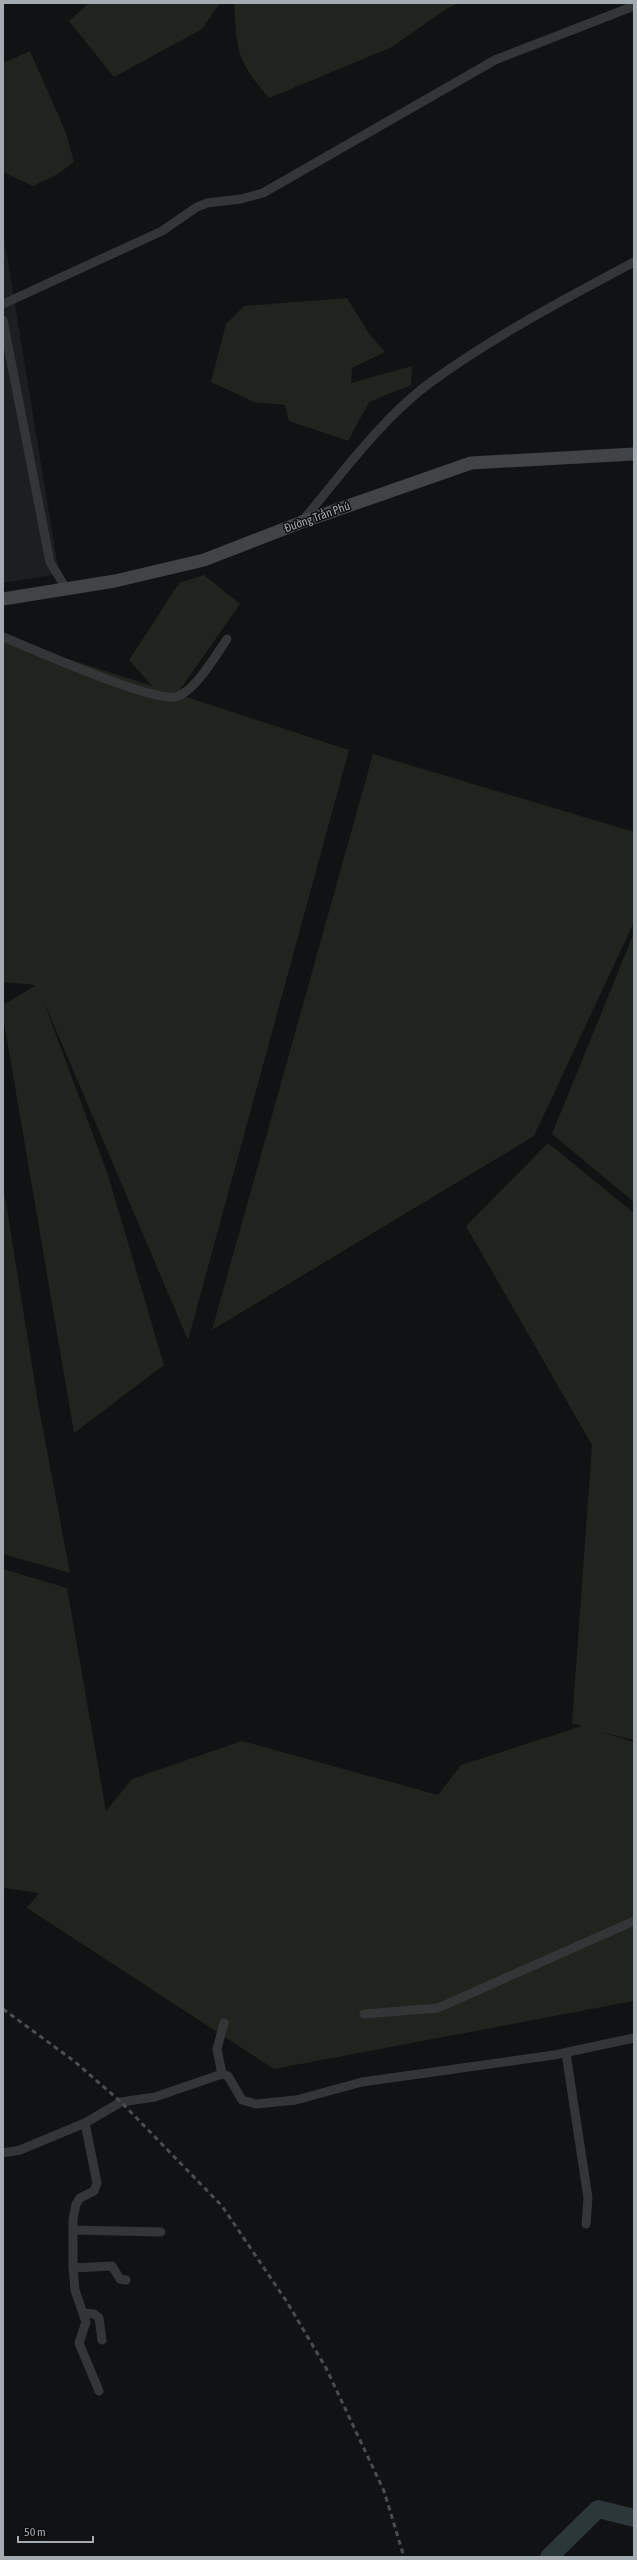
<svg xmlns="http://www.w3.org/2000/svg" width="637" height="2560" font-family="'Asap Condensed',sans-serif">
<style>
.built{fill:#1d1e1f}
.green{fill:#1f251e}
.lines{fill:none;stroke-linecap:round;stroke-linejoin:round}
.river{stroke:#2c373a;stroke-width:18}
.street{stroke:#333537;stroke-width:9}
.secondary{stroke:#414447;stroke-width:13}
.rail{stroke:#4a4d50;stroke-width:3;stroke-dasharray:5 4;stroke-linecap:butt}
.labels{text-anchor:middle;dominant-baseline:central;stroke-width:3;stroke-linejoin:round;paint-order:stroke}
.street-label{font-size:12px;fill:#a4acb2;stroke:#0c0d0e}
</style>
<rect width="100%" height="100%" fill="#111213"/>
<path class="built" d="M3 231 59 574 3 583Z"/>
<path class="green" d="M89 3H220L202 29 114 77 69 21Z
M234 3H459L446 9 392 47 269 98C236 60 237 51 234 3Z
M30 51 66 133 74 162 58 174 33 186 3 172V63Z
M347 298 370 335 385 352 352 368 351 383 412 366 411 385 369 402 348 441 289 421 285 405 254 402 211 382 226 324 244 306Z
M204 575 240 604 177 694 349 750 188 1340 42 997 108 1175 164 1365 74 1433 3 1016V1005L36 985 3 982V638L152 686 129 660 179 583Z
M373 754 634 832V922L534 1136 212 1330Z
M634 933V1202L552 1134Z
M548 1143 634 1213V1740L601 1732 634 1742V2001L274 2069 27 1908 39 1893 3 1888V1569L67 1588 106 1811 132 1779 242 1741 438 1795 461 1765 582 1726 572 1723 592 1445 466 1226Z
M3 1184 38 1403 70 1573 3 1554Z"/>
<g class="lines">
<path class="river" d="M549 2557 598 2509 634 2518"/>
<path class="street" d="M3 304 162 231 197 207 207 203 241 199 263 193 495 60 634 6
M3 320 50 562 67 590
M303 520C341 475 383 417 431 382 494 336 565 299 634 262
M3 637C33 649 149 701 175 697 194 693 216 655 227 639
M364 2014 438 2008 634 1921
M566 2053 588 2198 586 2224
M222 2074 217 2049 224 2023
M85 2123 97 2183 94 2191 80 2198 76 2204 73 2220V2268L75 2290 86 2322 79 2343 99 2391
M3 2153 20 2150 85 2123 121 2102 155 2097 222 2074 228 2076 242 2100 256 2104 296 2100 362 2082 554 2055 634 2038
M73 2230 161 2232
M73 2268 112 2266 120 2279 126 2280
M84 2313 94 2314 99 2318 102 2340"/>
<path class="secondary" d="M3 599 115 581 204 560 302 522 471 463 634 454"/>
<path class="rail" d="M3 2009 74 2061 121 2102 222 2206 287 2302 326 2368 384 2491 404 2557"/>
</g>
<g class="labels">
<g class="street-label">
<text transform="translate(317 517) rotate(-20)">Đường Trần Phú</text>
</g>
</g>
<rect width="637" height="2560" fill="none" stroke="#a4acb2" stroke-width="8"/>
<path d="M18 2536v6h75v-6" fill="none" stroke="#a4acb2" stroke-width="2"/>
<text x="24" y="2536" font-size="12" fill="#a4acb2" stroke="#0c0d0e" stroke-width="3" paint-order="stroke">50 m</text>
</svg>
